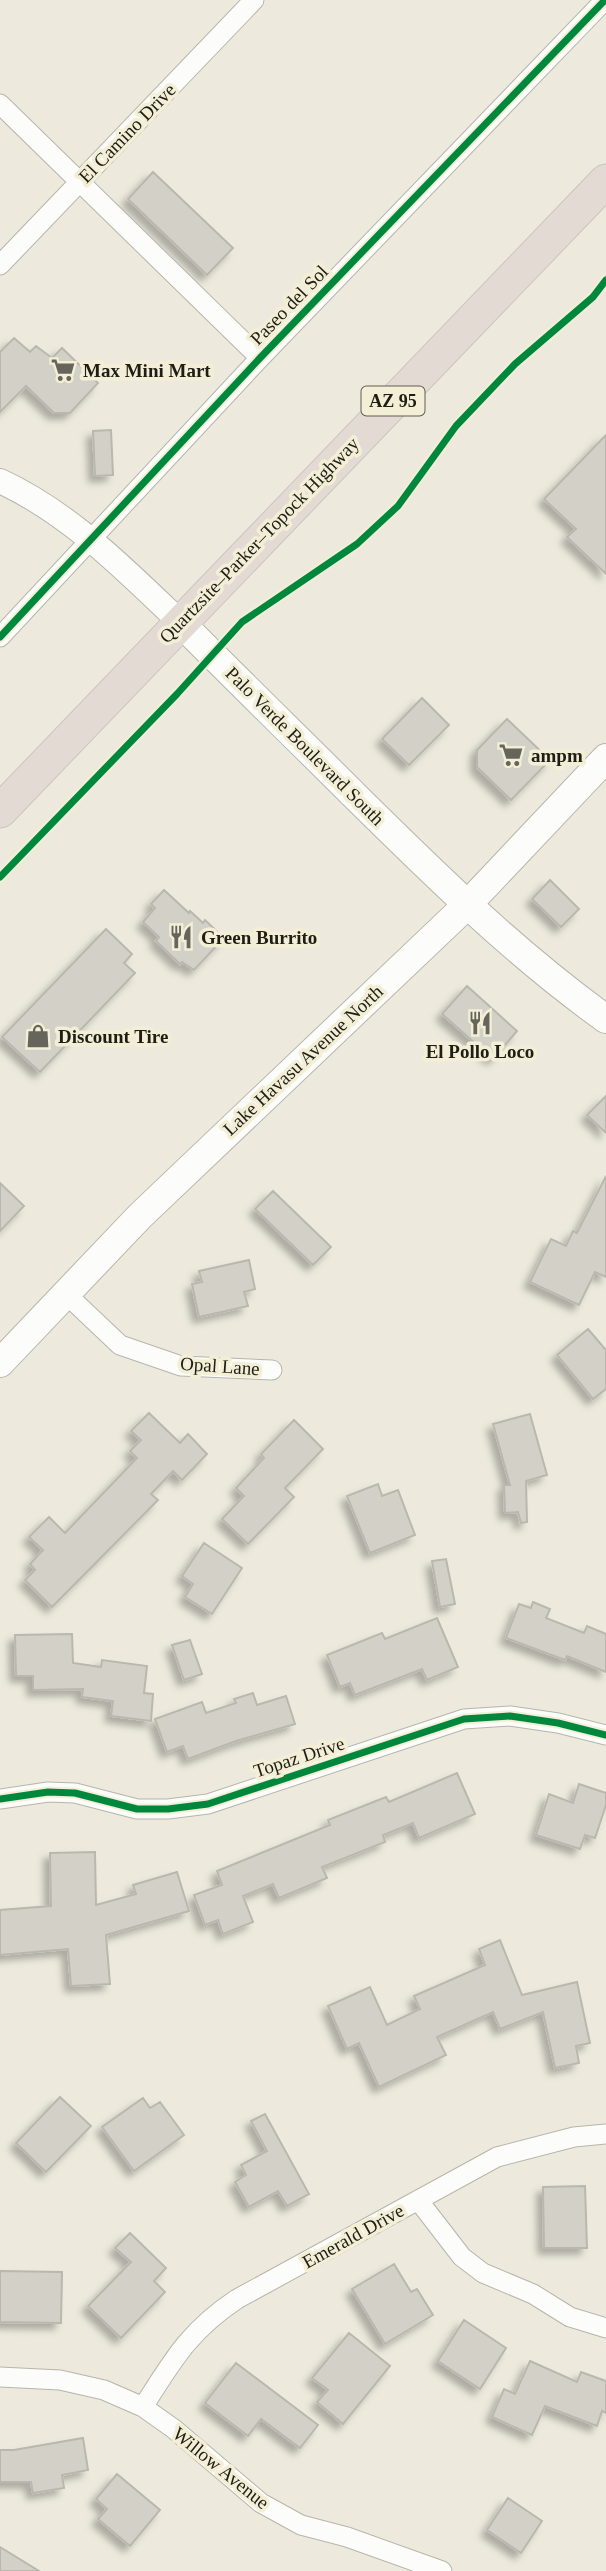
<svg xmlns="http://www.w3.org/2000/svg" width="606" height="2571" font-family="Georgia,serif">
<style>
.building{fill:#d3d1c7;stroke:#bab8ae;stroke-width:2;filter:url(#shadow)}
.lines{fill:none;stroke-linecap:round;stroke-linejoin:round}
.minor-casing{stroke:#b7b5aa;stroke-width:21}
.tertiary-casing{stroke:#b7b5aa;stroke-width:26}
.secondary-casing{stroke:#b7b5aa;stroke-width:30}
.trunk-casing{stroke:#c7c6c0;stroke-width:35}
.minor{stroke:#fcfcfa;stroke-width:19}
.tertiary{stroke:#fcfcfa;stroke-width:24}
.secondary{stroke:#fcfcfa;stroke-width:28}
.trunk{stroke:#e4dad4;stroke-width:33}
.cycleway-casing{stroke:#f3efd7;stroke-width:11}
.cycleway{stroke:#00873e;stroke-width:7}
.labels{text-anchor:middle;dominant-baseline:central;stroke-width:7;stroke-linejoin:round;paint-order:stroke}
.shield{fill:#f3efd7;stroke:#5f5c4f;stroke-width:2}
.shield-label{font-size:18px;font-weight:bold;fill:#1f1d15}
.street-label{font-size:19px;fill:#1f1d15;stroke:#f3efd7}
.poi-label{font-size:19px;font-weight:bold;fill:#1f1d15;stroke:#f3efd7;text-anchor:start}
</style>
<defs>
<filter id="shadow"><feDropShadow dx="-6" dy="6" stdDeviation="3.5" flood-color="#0004"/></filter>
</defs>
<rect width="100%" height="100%" fill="#edeadd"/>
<path class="building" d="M153 172 233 248 207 275 128 199Z
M14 338 30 352 36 346 52 358 62 348 98 383 70 413H54L26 386 0 412V352Z
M111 430 113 475 95 476 93 431Z
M606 435V574L567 537 576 529 544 499Z
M422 698 449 725 409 765 382 739Z
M507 719 550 760 511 800 477 767V750Z
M550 880 579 909 561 927 532 899Z
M164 890 189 913 190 911 203 923 205 920 224 938 194 970 182 962 180 964 156 941 159 937 143 922 155 908 151 904Z
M106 929 132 954 124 963 135 973 40 1072 2 1037Z
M467 986 517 1031 493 1059 442 1014Z
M606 1096V1133L587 1115Z
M606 1176V1277L595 1272 579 1305 530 1282 551 1239 566 1246 573 1231 577 1233Z
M0 1183 24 1206 0 1231Z
M273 1191 331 1247 313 1265 255 1209Z
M249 1260 255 1289 244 1292 248 1306 199 1317 192 1284 202 1282 199 1271Z
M588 1329 606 1350V1389L593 1399 557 1355Z
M149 1413 180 1443 188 1434 207 1454 182 1480 173 1471 151 1494 158 1500 52 1607 25 1580 35 1570 30 1564 43 1550 29 1537 49 1517 65 1533 137 1458 130 1451 141 1440 131 1431Z
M530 1414 547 1475 526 1481 527 1522 521 1523 518 1512 505 1513 504 1485H510L493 1424Z
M294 1420 323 1449 285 1488 294 1497 248 1544 222 1519 244 1496 236 1488 264 1458 261 1454Z
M378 1484 382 1496 398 1490 415 1535 370 1553 347 1496Z
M204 1543 242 1568 212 1614 185 1597 193 1584 182 1576Z
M446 1559 455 1604 440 1607 432 1561Z
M533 1602 550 1609 546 1618 584 1633 587 1626 606 1634V1672L567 1656 565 1660 506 1638 519 1604 531 1608Z
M437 1618 458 1667 427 1680 422 1669 355 1695 350 1683 340 1687 327 1655 382 1633 385 1639Z
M72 1634 73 1663 101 1667 102 1660 147 1666 144 1693 153 1694 151 1721 111 1716 113 1701 82 1697 83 1689 33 1690V1676H16L15 1635Z
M190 1640 202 1674 184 1680 172 1645Z
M253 1693 257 1705 286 1696 295 1724 236 1741 188 1759 183 1746 167 1752 155 1719 202 1702 206 1713 236 1703 234 1699Z
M457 1773 475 1814 419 1838 413 1823 383 1835 385 1842 322 1867 327 1878 279 1898 273 1884 243 1896 253 1922 223 1934 218 1920 205 1925 194 1895 222 1885 217 1871 330 1825 328 1820 386 1797 389 1802Z
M579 1784 606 1793V1805L595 1838 585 1835 580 1849 536 1835 549 1794 573 1803Z
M95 1852 96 1905 136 1894 133 1885 177 1872 189 1911 106 1935 110 1984 71 1986 68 1949 0 1955V1910L51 1906 50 1853Z
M500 1940 522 1995 577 1982 590 2043 576 2046 579 2063 555 2068 543 2012 500 2029 493 2012 437 2037 446 2055 379 2087 359 2043 347 2049 328 2006 370 1987 387 2025 420 2009 414 1996 485 1965 479 1949Z
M60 2097 91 2126 46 2172 16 2143Z
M143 2098 150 2108 160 2102 184 2135 134 2171 102 2127Z
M265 2114 309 2194 287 2206 278 2191 249 2207 235 2182 246 2175 241 2165 267 2151 251 2121Z
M585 2186 587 2248H544L543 2187Z
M130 2233 166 2268 154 2281 165 2292 121 2338 88 2306 131 2262 115 2248Z
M394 2264 411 2292 417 2289 433 2315 385 2344 352 2289Z
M0 2271 62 2272 61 2323 0 2322Z
M464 2320 506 2348 480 2389 438 2361Z
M349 2333 390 2366 343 2424 317 2402 328 2390 312 2378Z
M530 2361 577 2382 581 2372 606 2381V2413L602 2411 597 2426 545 2406 532 2435 492 2417 504 2389 515 2394Z
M236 2363 318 2425 300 2448 261 2419 248 2436 205 2403Z
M83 2438 88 2470 62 2475 64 2488 33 2493 31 2482H0V2450H14Z
M117 2474 160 2510 130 2546 98 2519 107 2509 96 2499Z
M508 2498 542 2521 521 2553 487 2530Z
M0 2547 39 2571H0Z"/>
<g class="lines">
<g class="minor-casing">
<path id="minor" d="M0 104 260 358
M0 265 254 0
M0 637 260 358 605 0
M65 1293 120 1345 181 1366 272 1370
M0 1799 48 1792 75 1793 137 1809H168L208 1804 464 1719 510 1716 558 1723 606 1735
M418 2200 462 2257 483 2273 533 2294 570 2317 606 2328
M0 2377 60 2380 104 2390 143 2407 174 2429 261 2503 301 2525 347 2537 442 2571
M143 2407C173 2360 189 2331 237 2299L497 2157 574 2137 606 2134"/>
</g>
<g class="tertiary-casing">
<path id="tertiary" d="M0 481C71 514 124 569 180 622"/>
</g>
<g class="secondary-casing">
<path id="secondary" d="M180 622C237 680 295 736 353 794 433 873 514 953 606 1019
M0 1363 140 1216 467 905 606 758"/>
</g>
<g class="trunk-casing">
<path id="trunk" d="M0 811 606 181"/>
</g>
<use href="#minor" class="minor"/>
<use href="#tertiary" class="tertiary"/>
<use href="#secondary" class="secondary"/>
<use href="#trunk" class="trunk"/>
<g class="cycleway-casing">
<path id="cycleway" d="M0 637 260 358 605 0
M0 877 177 694 242 622 357 544 398 506 456 426 515 364 593 297 606 280
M0 1799 48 1792 75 1793 137 1809H168L208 1804 464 1719 510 1716 558 1723 606 1735"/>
</g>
<use href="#cycleway" class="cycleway"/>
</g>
<defs>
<g id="supermarket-bare" transform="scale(1.89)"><path d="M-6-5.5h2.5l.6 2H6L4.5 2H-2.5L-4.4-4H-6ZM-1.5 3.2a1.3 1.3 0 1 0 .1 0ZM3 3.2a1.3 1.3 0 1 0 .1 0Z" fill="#67655b" stroke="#f3efd7" stroke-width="2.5" paint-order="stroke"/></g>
<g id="restaurant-bare" transform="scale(1.89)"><path d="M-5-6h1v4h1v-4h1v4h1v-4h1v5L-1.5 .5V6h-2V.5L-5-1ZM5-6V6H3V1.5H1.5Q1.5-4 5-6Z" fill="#67655b" stroke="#f3efd7" stroke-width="2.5" paint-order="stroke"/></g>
<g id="shop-bare" transform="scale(1.89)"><path d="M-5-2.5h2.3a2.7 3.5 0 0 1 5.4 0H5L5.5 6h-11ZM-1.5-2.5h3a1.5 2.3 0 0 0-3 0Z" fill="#67655b" stroke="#f3efd7" stroke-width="2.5" paint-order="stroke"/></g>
</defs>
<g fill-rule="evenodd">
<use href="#supermarket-bare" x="63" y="370"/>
<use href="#supermarket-bare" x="511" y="755"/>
<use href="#restaurant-bare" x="181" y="937"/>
<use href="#restaurant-bare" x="480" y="1023"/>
<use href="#shop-bare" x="38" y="1036"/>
</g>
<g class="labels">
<rect class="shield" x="361.5" y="386.5" width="63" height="29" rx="5"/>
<g class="shield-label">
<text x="393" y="401">AZ 95</text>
</g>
<g class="street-label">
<text transform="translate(127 133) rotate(-46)">El Camino Drive</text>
<text transform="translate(289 305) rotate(-46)">Paseo del Sol</text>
<text transform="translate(259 540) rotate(-46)">Quartzsite–Parker–Topock Highway</text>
<text transform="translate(305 746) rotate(45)">Palo Verde Boulevard South</text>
<text transform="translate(303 1060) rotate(-43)">Lake Havasu Avenue North</text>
<text transform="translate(220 1366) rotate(4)">Opal Lane</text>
<text transform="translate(299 1757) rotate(-18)">Topaz Drive</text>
<text transform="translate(353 2236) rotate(-29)">Emerald Drive</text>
<text transform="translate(221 2468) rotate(39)">Willow Avenue</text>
</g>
<g class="poi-label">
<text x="83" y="370">Max Mini Mart</text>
<text x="531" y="755">ampm</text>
<text x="201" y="937">Green Burrito</text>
<text x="58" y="1036">Discount Tire</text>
<text x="480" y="1051" text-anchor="middle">El Pollo Loco</text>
</g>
</g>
</svg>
